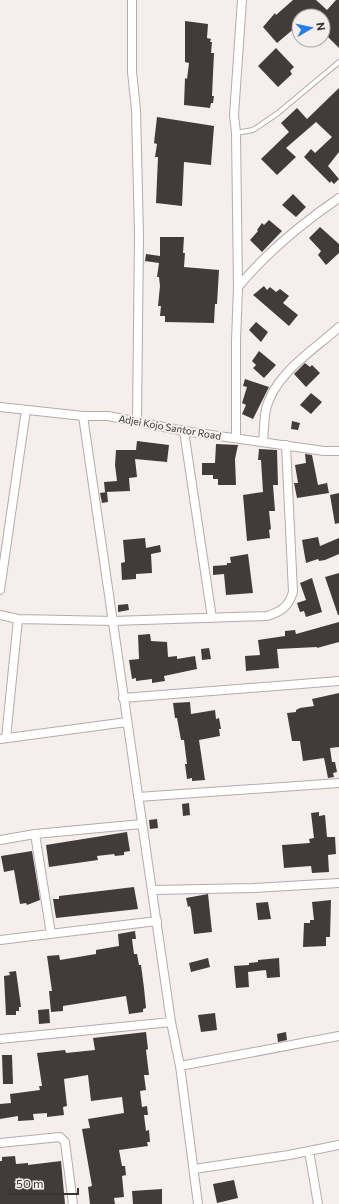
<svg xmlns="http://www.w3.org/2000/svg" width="339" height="1204" font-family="Commissioner,sans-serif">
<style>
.building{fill:#413b3c}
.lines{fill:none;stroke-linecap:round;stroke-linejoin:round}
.lane-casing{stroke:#b3acaa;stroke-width:6}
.street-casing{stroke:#b3acaa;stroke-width:10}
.lane{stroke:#fff;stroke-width:4}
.street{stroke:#fff;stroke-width:8}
.labels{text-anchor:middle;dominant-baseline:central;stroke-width:4;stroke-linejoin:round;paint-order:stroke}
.street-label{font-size:10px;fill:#383535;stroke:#f5eeec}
</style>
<rect width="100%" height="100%" fill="#f5eeec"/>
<path class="building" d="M293 0H316L327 10 336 0H339V48L323 32V16H299V21L294 25 296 27 277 43 263 27 275 13 276 15Z
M185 21 208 24 207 38 211 39 210 42H212L211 53H214L212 96H214L213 103H211L210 108 184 105 185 78 187 79 189 63 185 62Z
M276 48 294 67 290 71 292 74 278 87 258 66Z
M339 88V152L328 166 339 179 334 184 331 181 330 183 304 157 311 149 315 153 332 137 316 122 286 148 296 157 277 175 261 159 289 132 281 123 297 108 307 119Z
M157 117 214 126 211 165 184 162 182 206 156 203 158 157H155L157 144 154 143Z
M293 194 306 207 296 217 282 205Z
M269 220 282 231 262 252 250 240 258 231 257 230 262 223 264 225Z
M320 227 339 244V253L326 265 318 255 321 251 309 238Z
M160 237H184L183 253H185L184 267 219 270 217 304H215L214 323 165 322V316H160L161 306H158L160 286 159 277H157L159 263 145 261 146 254 160 256Z
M264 286 267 290 270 287 276 292 280 289 289 296 283 303 298 315 289 326 253 295Z
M256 322 268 332 261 342 249 330Z
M259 351 276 365 264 378 253 368 256 365 252 361Z
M305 363 310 367 312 365 320 373 306 387 294 374Z
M245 379 269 387 253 419 242 414 246 405 242 403 247 387 243 386Z
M311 393 322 402 311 414 300 405Z
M292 421 300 423 298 430 291 429Z
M137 441 169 445 167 462 135 459 137 477 129 478 130 491 105 492 104 482 117 481 115 465 116 450H136Z
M216 444 238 445 235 459 236 485H218V479H213V475H202V463H215Z
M259 449 277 450 278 485H273L275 511H269L271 529 269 530 270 538 247 541 243 495 263 492 261 460H258Z
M305 454 312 455 318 485 327 483 329 493 297 498 294 483H298L295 465 306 463Z
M107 492 108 502 102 503 100 493Z
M339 493V523L335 524 330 495Z
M318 537 320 546 339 538V554L325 560 319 561 318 559 306 563 302 540Z
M145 538 146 548 160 545 161 552 151 554 152 573 136 574V579L122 580 121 563 125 562 123 540Z
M248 554 253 593 226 595 224 574 213 575V566L227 565V563H231L230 557Z
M339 573V615H338L325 577Z
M312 578 322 612 306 617 304 611 300 612 297 603 306 600 300 583Z
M128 604 129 610 118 612V605Z
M339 622V642L317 648V647L277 649 279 668 246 671 245 656 260 655 258 640 285 636V631L295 630 296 634Z
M150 634 151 641 167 642 168 657 177 656V659L195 656 197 669 164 676 165 681 152 683V679L136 681V678L132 679 129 660 139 659 138 635Z
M209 648 211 659 202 660 201 649Z
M339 693V747L330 748 332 762H335L337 772 333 773 334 777 328 778 324 758 303 761 300 741H292L287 713 296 712V710L300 708 314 706 312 699Z
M190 702 191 714 215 710 216 719 219 718 221 729H219L220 736 199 740 205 780 192 781V778L187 779 185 764H187L184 740H181L177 718H175L173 703Z
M189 803 190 815 183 816 182 804Z
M319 812V816L325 815 327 837H335L336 854 328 855 329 872 312 873 311 866 284 868 282 845 310 843 309 839 314 838 311 813Z
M157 819 158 828 150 829 149 820Z
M127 832 130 851 124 852V855L115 856 114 854 97 856 98 860 49 867 46 845Z
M32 851 40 900 27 905 26 903 20 904 14 870 4 872 1 856Z
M134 887 138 909 56 918 53 899H59V896Z
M208 894 212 932 194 934 191 910 190 906 188 907 186 898Z
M331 900 330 937H326V946L303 947 304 923H310V920H314L312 902Z
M268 902 271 919 258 920 256 903Z
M135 931 136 939H132L134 954H137L139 965H141L144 988 146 1008 143 1009V1012L129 1014 126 996 63 1006V1011L51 1012 49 991H52L47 956 59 955 60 960 96 954V950L119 946 118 934Z
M208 958 210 967 191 972 189 963Z
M279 958 280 977 267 978 266 970 248 972 249 987 236 988 234 966 249 965V963L258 962V960Z
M16 971 21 1007H19V1011H16V1015H6L4 976 10 975 9 972Z
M49 1009 50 1023 39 1024 38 1010Z
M215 1013 217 1030 201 1032 198 1015Z
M146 1032 148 1049 146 1050 149 1075H144L146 1090 140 1091 142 1107 147 1106 148 1115H144L146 1131 149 1130 150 1142H147L148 1146 119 1150 122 1166H125L126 1175 122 1176 124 1197 114 1198 115 1204H90L88 1187 92 1186 82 1129 90 1128 88 1119 124 1113 122 1097 91 1101 88 1075 64 1079 67 1106 63 1107 64 1115 47 1117V1113L33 1114 34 1120 18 1121V1116L0 1119V1104L11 1103 10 1094 40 1090 39 1086H42L37 1053 65 1050 66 1053 95 1050 93 1038Z
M286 1032 287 1040 278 1042 277 1034Z
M2 1055H12L13 1084H3Z
M15 1156 16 1164 28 1163V1165L61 1161 65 1204H0V1161H2V1157Z
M234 1180 238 1198 217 1203 213 1184Z
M162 1189V1204H133L132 1191Z"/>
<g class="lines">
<g class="lane-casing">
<path id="lane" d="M236 133 253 130 278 113 339 62"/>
</g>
<g class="street-casing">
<path id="street" d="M132 0V72L136 109 139 235 137 420
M238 287C267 252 301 224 339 198
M0 407 83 416H108L184 431 324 451H339
M83 416 171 1022 180 1066 198 1204
M184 431 212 618
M236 438V341L238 287 236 133 234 115 242 0
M263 442C264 431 264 419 266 409 275 373 314 350 339 327
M0 590 26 410
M0 615 18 619 113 621 267 616C281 612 289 606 293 592L286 445
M123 698 339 681
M6 738 18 619
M0 739 127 722
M138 797 339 783
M35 834 51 934
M0 840 35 834 142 824
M153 890 253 888 339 883
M0 940 157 921
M0 1039 171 1022
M180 1066 339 1036
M0 1143 60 1137 65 1142 73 1204
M309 1151 318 1204
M194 1169 289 1155 339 1145"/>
</g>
<use href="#lane" class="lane"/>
<use href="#street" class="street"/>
</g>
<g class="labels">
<g class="street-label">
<text transform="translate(170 427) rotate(10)">Adjei Kojo Santor Road</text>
</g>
</g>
<g transform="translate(311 28) rotate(81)"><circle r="19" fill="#f5eeec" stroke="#a9a4a3"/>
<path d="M0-3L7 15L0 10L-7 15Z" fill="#277de8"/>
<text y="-6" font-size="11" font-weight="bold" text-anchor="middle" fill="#383535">N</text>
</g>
<path d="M10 1188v6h68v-6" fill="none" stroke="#383535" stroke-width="2"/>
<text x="16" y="1188" font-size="12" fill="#383535" stroke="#f5eeec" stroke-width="3" paint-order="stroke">50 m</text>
</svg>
